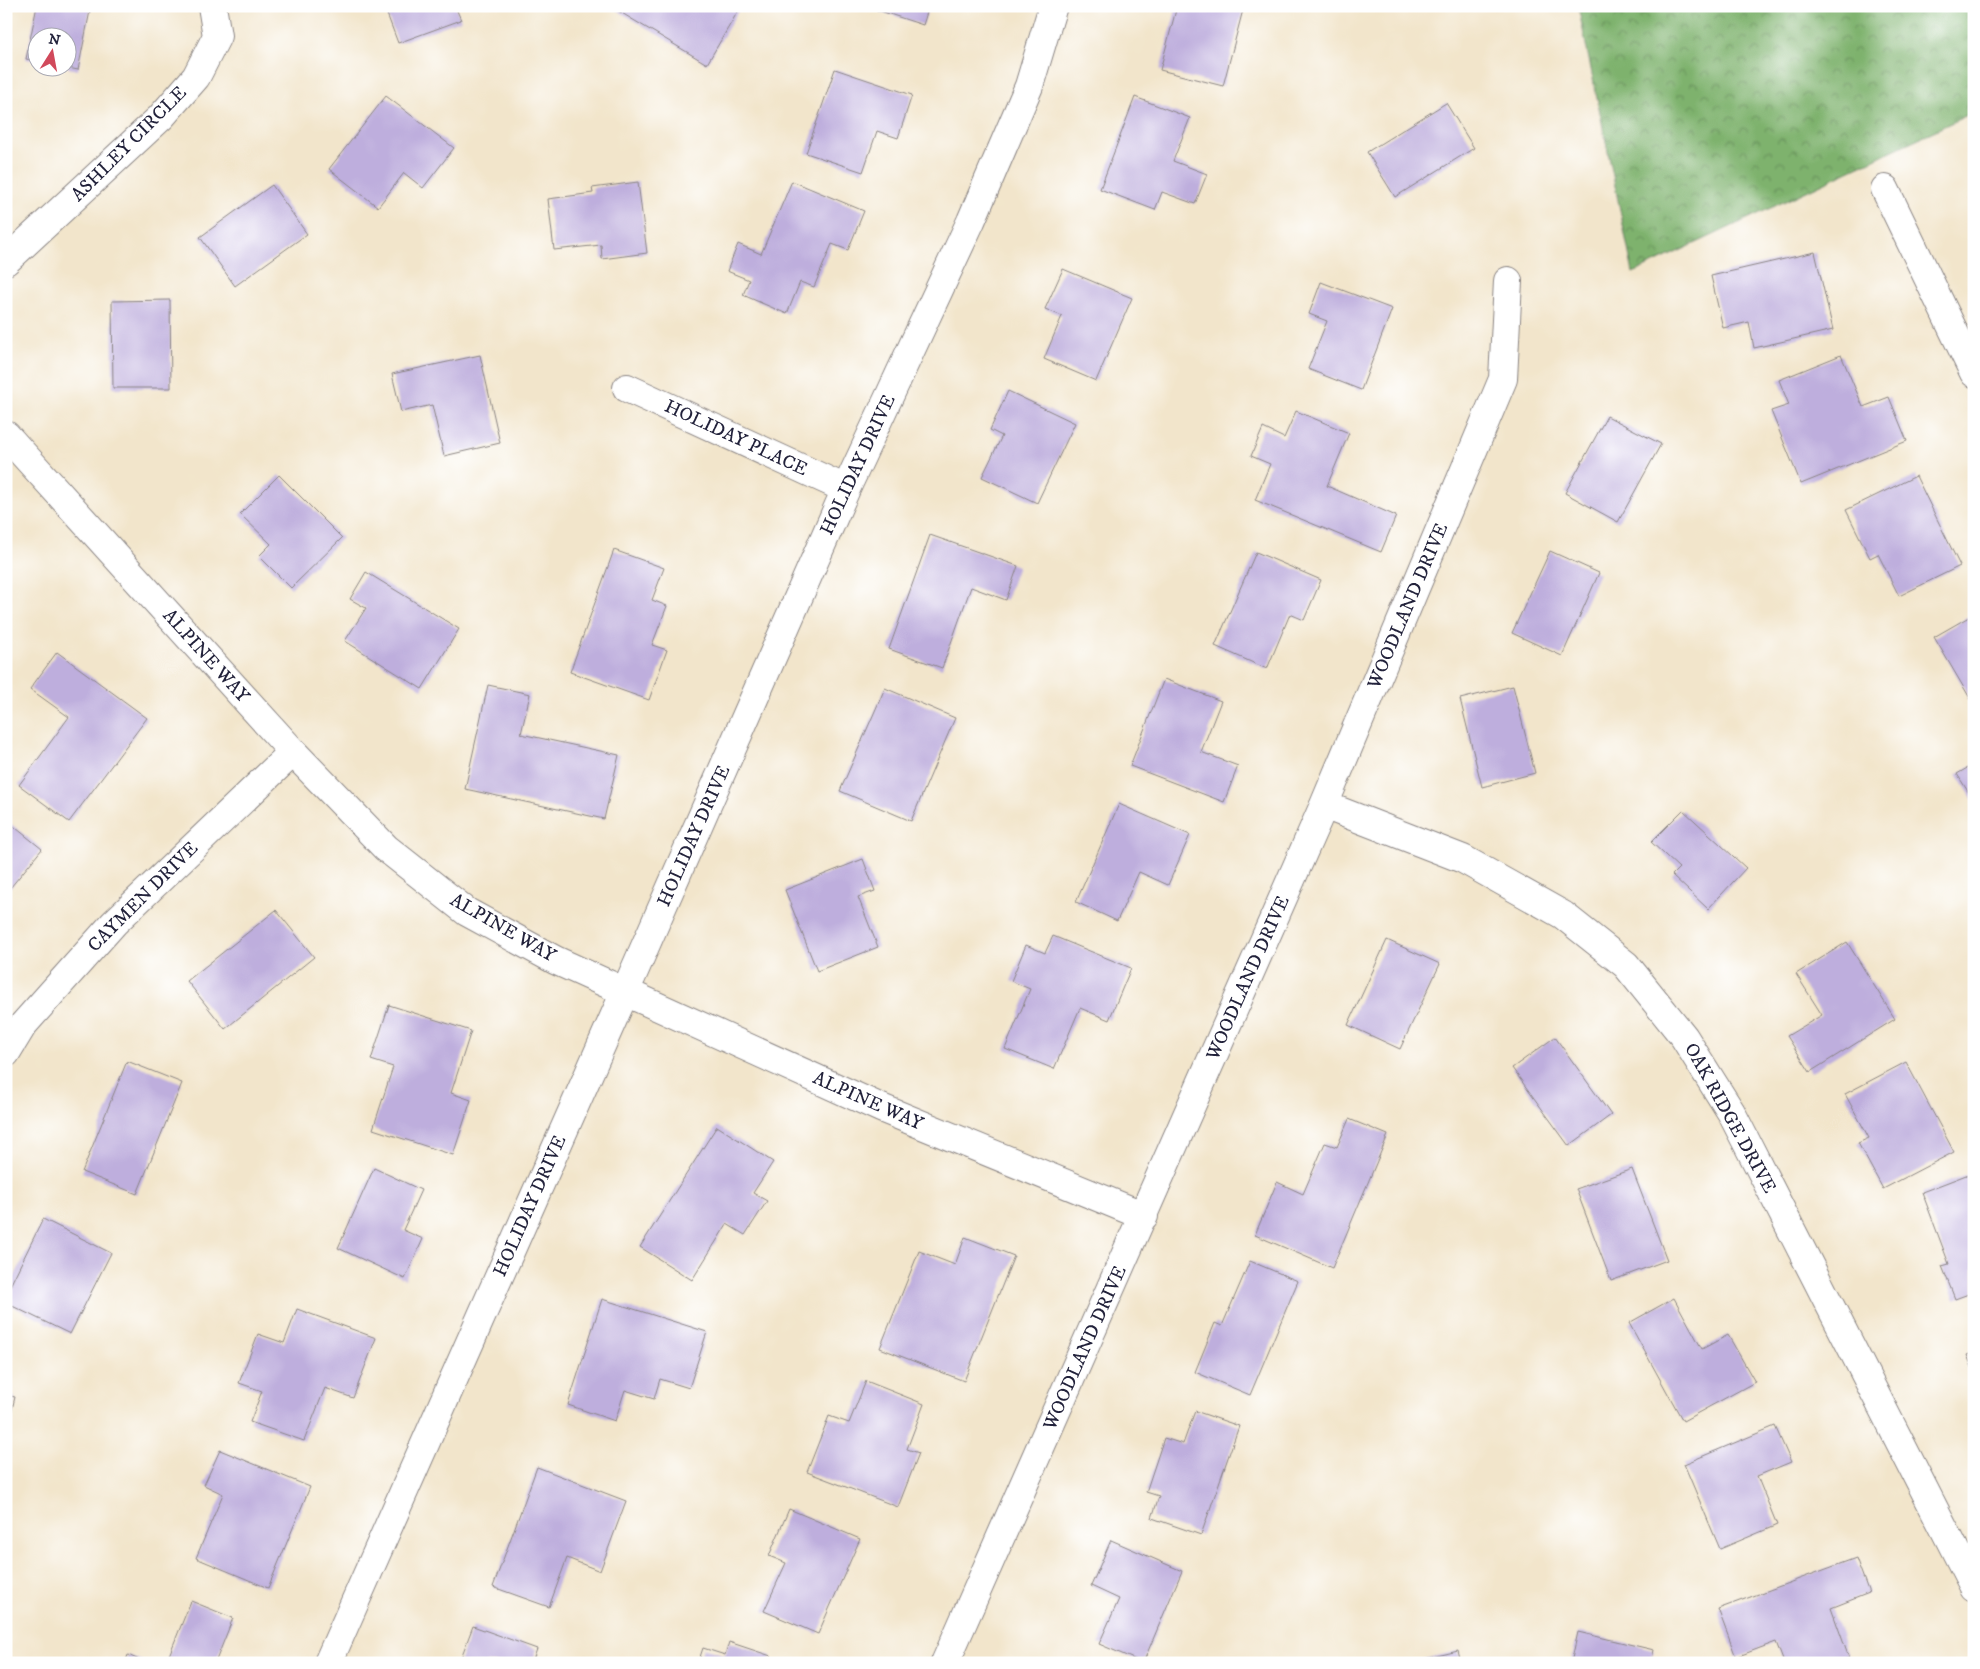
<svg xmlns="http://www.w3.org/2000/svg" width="1980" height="1669" font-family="'IM FELL DW Pica',serif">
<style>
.forest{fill:url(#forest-crowns);stroke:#506a54}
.building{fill:#beaedd}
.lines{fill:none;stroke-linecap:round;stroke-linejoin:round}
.minor-casing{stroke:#8a8483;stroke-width:30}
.minor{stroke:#fff;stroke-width:28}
.labels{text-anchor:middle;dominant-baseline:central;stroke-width:4;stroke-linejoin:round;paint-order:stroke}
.street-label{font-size:19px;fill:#22223b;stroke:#fff}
</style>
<defs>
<pattern id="forest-crowns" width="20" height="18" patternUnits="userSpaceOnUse" patternTransform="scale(1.25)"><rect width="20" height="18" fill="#7eb26d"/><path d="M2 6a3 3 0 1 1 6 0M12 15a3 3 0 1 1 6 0" fill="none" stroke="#67905b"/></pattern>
</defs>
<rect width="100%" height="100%" fill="#fff"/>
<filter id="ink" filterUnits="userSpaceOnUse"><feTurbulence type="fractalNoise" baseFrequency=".02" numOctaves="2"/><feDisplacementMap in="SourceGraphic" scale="10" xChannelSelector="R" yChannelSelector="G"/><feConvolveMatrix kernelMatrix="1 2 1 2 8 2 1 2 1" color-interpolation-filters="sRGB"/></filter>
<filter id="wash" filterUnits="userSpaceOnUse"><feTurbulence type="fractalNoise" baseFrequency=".0096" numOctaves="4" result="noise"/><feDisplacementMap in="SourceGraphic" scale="20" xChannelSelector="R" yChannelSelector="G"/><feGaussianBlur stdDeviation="1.12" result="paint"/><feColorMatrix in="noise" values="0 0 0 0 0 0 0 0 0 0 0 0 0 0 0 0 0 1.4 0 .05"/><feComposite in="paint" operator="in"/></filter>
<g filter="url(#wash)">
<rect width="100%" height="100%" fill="#f2e5cb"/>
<path class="forest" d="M1578 6H1974V112L1633 273Z"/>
<g id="blocks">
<path class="building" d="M37 6H91L78 70 68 68V38H38V61L26 59Z
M384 6H455L461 20 398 43Z
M610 6H741L707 64Z
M865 6H929L923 25Z
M1177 6H1244L1223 86 1160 70Z
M835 69 912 95 898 138 877 131 863 172 806 153Z
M386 96 454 148 423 188 404 173 378 207 329 169Z
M1135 97 1190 118 1173 161 1207 174 1195 204 1162 192 1155 210 1100 189Z
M1446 103 1474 148 1395 197 1367 152Z
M792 181 864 211 848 250 832 244 814 287 800 282 787 314 743 295 749 280 727 271 738 244 761 254Z
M638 182 647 253 602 259 601 245 554 250 548 199 593 193 592 188Z
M272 185 307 234 235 286 200 237Z
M1815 252 1833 330 1754 348 1749 322 1723 328 1711 276Z
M1063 269 1132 298 1096 381 1044 359 1062 316 1045 309Z
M1321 282 1392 309 1361 390 1308 369 1327 321 1309 314Z
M170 300 171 388H113L112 301Z
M480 355 500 443 444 456 432 405 401 412 392 374Z
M1841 355 1863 407 1889 397 1907 441 1801 484 1771 411 1789 405 1779 380Z
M1008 391 1075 423 1037 503 982 477 1002 436 990 430Z
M1296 411 1349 433 1327 486 1396 516 1381 552 1255 500 1270 464 1251 456 1263 428 1284 438Z
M1607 416 1661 444 1618 522 1565 493Z
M279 475 342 538 291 588 259 556 271 544 240 514Z
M1916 476 1960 566 1899 596 1878 554 1870 558 1846 510Z
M930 535 1018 566 1006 600 971 587 942 668 889 649Z
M614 550 664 568 652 600 667 606 652 645 667 650 649 700 570 672Z
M1550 551 1599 573 1562 656 1512 633Z
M1256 552 1321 580 1304 620 1290 614 1267 669 1215 646Z
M366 572 459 629 422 689 345 641 366 608 350 599Z
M1974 614V705L1934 637Z
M57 652 147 718 69 822 19 785 69 717 30 689Z
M1164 679 1221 701 1201 752 1238 766 1224 802 1130 766Z
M488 685 530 694 521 734 619 755 604 819 465 789Z
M1513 686 1535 773 1482 787 1460 699Z
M885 688 955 718 911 821 840 791Z
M1974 764V801L1957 774Z
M1119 804 1190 835 1168 885 1139 872 1117 921 1076 902Z
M1683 810 1746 868 1708 909 1672 875 1679 868 1651 842Z
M6 820 42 849 6 893Z
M863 859 875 891 858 897 878 947 817 971 785 890Z
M276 910 314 957 225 1029 187 981Z
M1053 936 1131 968 1109 1020 1080 1008 1054 1069 1005 1049 1030 989 1011 981 1026 945 1045 953Z
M1387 940 1440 964 1400 1049 1348 1025Z
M1847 942 1895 1019 1810 1072 1787 1036 1822 1015 1796 974Z
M389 1005 471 1031 451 1093 471 1100 453 1155 373 1129 393 1067 371 1060Z
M1555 1037 1611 1115 1569 1146 1512 1068Z
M127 1061 182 1083 137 1194 82 1172Z
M1906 1062 1954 1152 1883 1189 1858 1143 1869 1138 1845 1094Z
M1349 1119 1388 1135 1332 1268 1255 1235 1277 1182 1303 1194 1325 1143 1337 1147Z
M717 1126 773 1162 753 1193 767 1201 745 1235 727 1224 692 1280 640 1247Z
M374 1168 421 1190 403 1230 423 1239 405 1279 338 1248Z
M1632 1169 1667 1260 1611 1281 1576 1189Z
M1974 1172V1292L1955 1299 1942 1266 1949 1264 1922 1192Z
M43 1219 111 1253 70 1334 6 1303V1294Z
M965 1237 1014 1256 964 1381 880 1348 919 1251 955 1265Z
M1250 1261 1298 1281 1250 1395 1195 1372 1215 1323 1222 1326Z
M1674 1298 1702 1349 1728 1335 1755 1382 1683 1421 1629 1323Z
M602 1299 707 1332 689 1388 660 1379 654 1399 625 1390 615 1421 568 1405Z
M297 1309 376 1338 353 1398 325 1388 304 1441 250 1422 262 1391 239 1383 258 1334 284 1343Z
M1974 1352V1372L1967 1355Z
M866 1381 924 1404 907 1449 919 1453 898 1507 807 1472 829 1416 849 1423Z
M6 1395 15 1397 7 1430H6Z
M1195 1411 1239 1426 1201 1535 1152 1518 1159 1496 1146 1492 1164 1438 1183 1444Z
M1775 1426 1791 1462 1757 1476 1777 1525 1720 1549 1684 1464Z
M220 1450 310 1487 268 1588 196 1558 223 1494 204 1485Z
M537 1467 626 1501 600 1571 567 1558 549 1607 493 1587Z
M789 1509 860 1539 818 1634 764 1611 786 1563 769 1556Z
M1111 1540 1182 1571 1143 1663 1099 1644 1119 1599 1091 1586Z
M1856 1558 1869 1593 1831 1608 1849 1658 1836 1663H1784L1776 1642 1736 1657 1718 1609Z
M191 1601 233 1618 215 1663H166Z
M473 1626 537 1649 532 1663H459Z
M1578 1632 1654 1650 1651 1663H1571Z
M729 1642 771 1656 769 1663H698L703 1648 725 1655Z
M1458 1651 1461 1663H1412V1662Z
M128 1655 146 1663H125Z"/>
</g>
</g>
<g filter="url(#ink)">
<use href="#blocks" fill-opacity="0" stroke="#8a8483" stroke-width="1"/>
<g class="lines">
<g class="minor-casing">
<path id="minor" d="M1885 189 1974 373
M6 261 161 117 196 77 217 36 212 6
M627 388 846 489
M6 435 293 752 386 848 467 912 555 960 881 1108 1144 1216
M1324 805 1463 859 1563 915 1626 965 1684 1037 1731 1112 1974 1587
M6 1053 23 1025 114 923 293 752
M328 1663 625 992 846 489 971 221 1029 86 1053 6
M945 1663 1324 805 1503 379 1508 281"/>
</g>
<use href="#minor" class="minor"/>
</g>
</g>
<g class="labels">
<g class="street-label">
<text transform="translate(129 144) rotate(-45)">ASHLEY CIRCLE</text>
<text transform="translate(736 438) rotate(25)">HOLIDAY PLACE</text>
<text transform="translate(858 465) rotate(-65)">HOLIDAY DRIVE</text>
<text transform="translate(1408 606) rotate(-67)">WOODLAND DRIVE</text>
<text transform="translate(206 656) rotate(48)">ALPINE WAY</text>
<text transform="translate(694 836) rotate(-66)">HOLIDAY DRIVE</text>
<text transform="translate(143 897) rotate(-45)">CAYMEN DRIVE</text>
<text transform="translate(503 928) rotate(30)">ALPINE WAY</text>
<text transform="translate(1248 978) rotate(-66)">WOODLAND DRIVE</text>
<text transform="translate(868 1101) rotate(24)">ALPINE WAY</text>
<text transform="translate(1730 1118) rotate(61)">OAK RIDGE DRIVE</text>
<text transform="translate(530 1206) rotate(-66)">HOLIDAY DRIVE</text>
<text transform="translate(1085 1348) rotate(-66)">WOODLAND DRIVE</text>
</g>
</g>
<rect width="1980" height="1669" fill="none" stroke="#fff" stroke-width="25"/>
<g transform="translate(52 52) rotate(11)"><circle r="24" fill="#ffffff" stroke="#a7a7b1"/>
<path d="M0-4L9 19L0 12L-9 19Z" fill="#d1495b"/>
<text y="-8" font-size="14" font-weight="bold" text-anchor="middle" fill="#22223b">N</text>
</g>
</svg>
